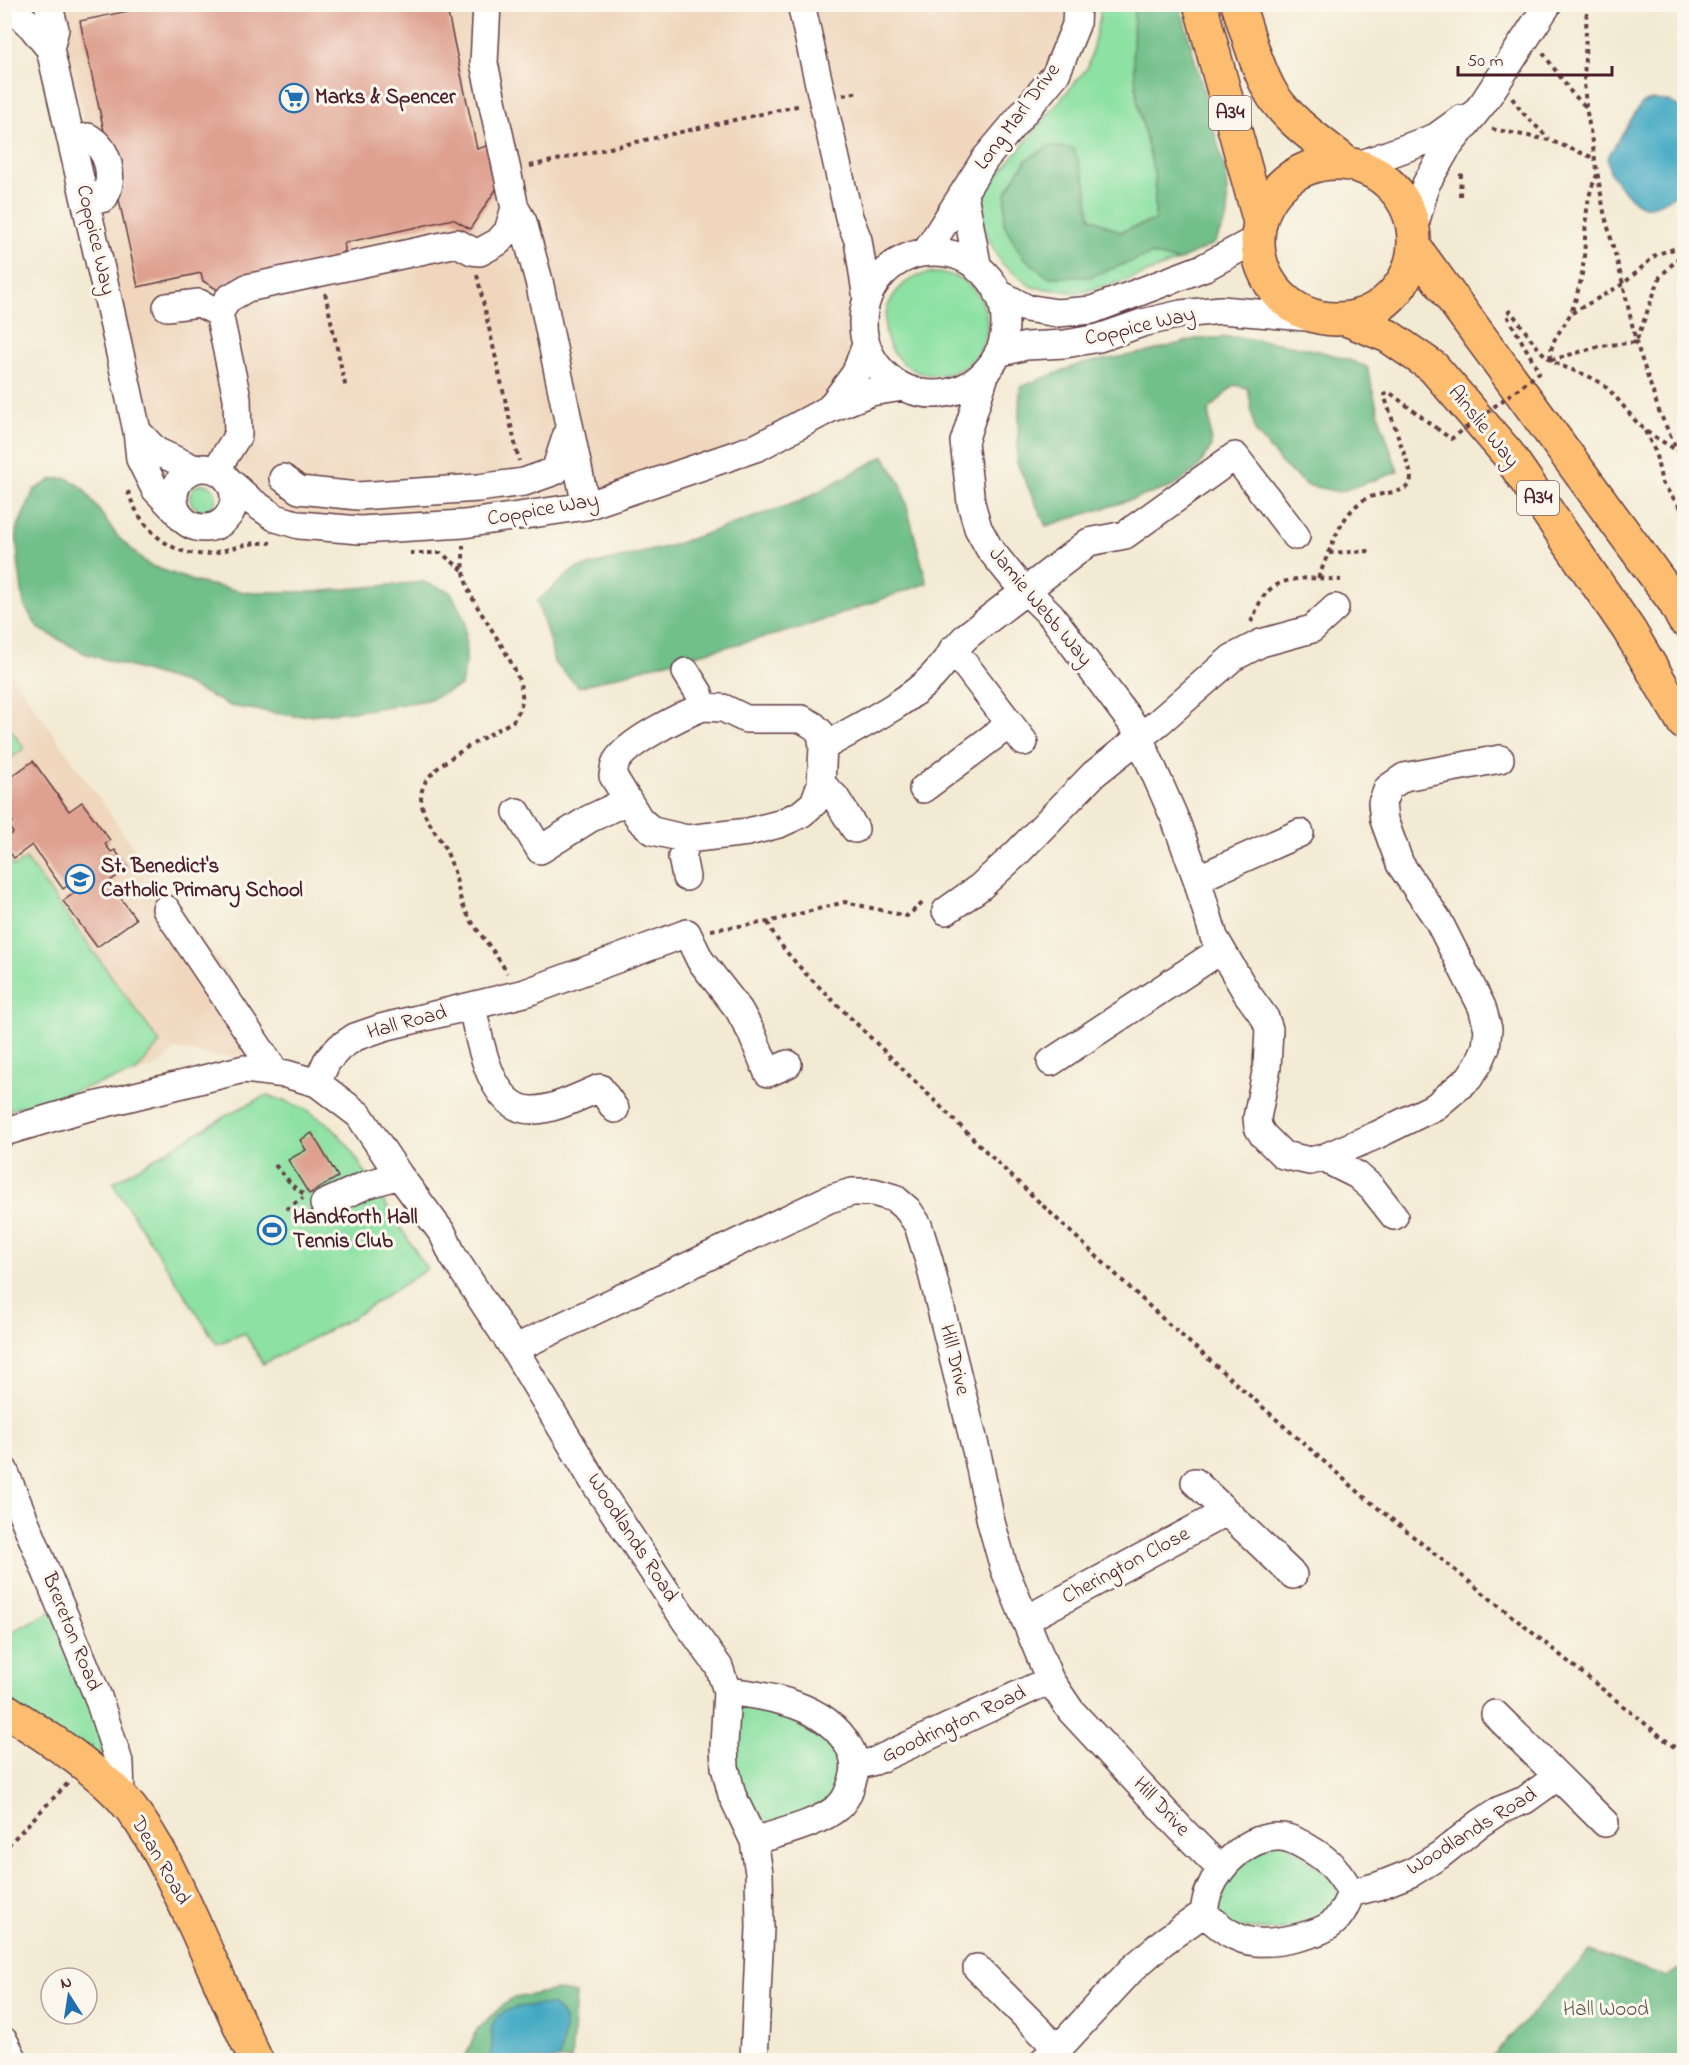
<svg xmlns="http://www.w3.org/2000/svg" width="1689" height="2065" font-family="'Indie Flower',sans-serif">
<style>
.built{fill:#efd6bc}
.green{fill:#8ce1a3;stroke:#6b8067;stroke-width:1.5}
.forest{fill:#71bf89;stroke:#5e6f5a;stroke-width:1.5}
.water{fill:#43a9c3;stroke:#466477;stroke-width:1.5}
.building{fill:#dea08f}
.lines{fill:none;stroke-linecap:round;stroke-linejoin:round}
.minor-casing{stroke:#633d44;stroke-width:30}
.major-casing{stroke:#633d44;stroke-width:36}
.highway-casing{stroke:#633d44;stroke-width:36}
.path{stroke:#633d44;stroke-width:4;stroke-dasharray:4.5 4.5;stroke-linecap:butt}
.minor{stroke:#fff;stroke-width:27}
.major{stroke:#fcbd6f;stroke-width:33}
.highway{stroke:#fcbd6f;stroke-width:33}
.path-bridge{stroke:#633d44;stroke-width:4;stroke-dasharray:4.5 4.5;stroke-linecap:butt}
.labels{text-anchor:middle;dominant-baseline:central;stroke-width:6;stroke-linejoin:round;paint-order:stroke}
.shield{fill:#fbf7ec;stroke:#7f6065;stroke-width:1.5}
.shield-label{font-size:20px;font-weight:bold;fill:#4a1f2b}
.poi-label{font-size:21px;font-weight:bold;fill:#4a1f2b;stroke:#fbf7ec;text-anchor:start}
.street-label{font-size:21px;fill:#4a1f2b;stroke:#fbf7ec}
.park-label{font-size:21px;fill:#5e594f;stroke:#fbf7ec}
</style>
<rect width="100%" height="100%" fill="#fbf7ec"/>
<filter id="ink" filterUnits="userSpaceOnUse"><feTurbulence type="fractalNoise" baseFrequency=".0167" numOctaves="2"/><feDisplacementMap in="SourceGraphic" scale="12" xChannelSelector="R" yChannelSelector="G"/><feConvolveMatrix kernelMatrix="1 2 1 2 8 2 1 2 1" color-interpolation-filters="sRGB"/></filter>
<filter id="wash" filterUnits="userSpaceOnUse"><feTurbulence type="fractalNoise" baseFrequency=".008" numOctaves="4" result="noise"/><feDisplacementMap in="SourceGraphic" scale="24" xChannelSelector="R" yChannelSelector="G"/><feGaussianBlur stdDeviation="1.35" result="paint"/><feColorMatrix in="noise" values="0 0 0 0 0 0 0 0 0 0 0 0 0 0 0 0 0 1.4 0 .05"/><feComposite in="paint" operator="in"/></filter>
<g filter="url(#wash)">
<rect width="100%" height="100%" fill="#f3ead3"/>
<path class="built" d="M58 5H1077L1076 25 926 252 908 256 893 264 874 286 867 299 863 314V330L866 345 829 409 586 506 299 525 233 507V490L228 480 179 474 169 490 153 470 110 308 103 209Z
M4 664 142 859 229 977 272 1052 253 1055 216 1057 176 1049 156 1067 5 1111Z"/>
<path class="green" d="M1100 5H1134L1133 55 1138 105 1155 177V220L1120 232 1090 217 1086 183 1026 160 1006 192 1004 224 1089 277 1152 254 1178 261 1125 281 1079 293 1032 287 1001 263 981 224 986 189 1088 67 1100 17Z
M885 324a51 51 0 1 1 102 0a51 51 0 1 1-102 0Z
M190 497a13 13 0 1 1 26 0a13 13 0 1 1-26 0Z
M5 721 24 748 5 763H4Z
M4 855 14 867 26 859 160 1043 135 1073 5 1111Z
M267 1095 304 1108 331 1126 349 1147 427 1269 352 1318 263 1364 245 1333 217 1344 116 1189 114 1182 229 1114Z
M61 1606 121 1797 5 1709 4 1636Z
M727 1691 842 1734 850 1788 754 1841 742 1818Z
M1279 1836 1351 1893 1318 1932 1220 1927 1209 1891Z"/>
<path class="forest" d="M1134 5H1180L1226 174 1228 216 1214 244 1178 261 1152 254 1089 277H1048L1022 256 1004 224 1006 192 1026 160 1049 146 1074 149 1086 183 1090 217 1120 232 1155 220V177L1138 105 1133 55Z
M1234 337C1280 343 1325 349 1367 367L1380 419 1398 472 1339 492 1306 485 1282 464 1255 431 1248 388 1234 385 1209 410 1211 447 1197 469 1172 487 1046 526 1017 463 1020 387 1080 364 1148 352 1196 339Z
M884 456 901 484 927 583 801 628 659 664 579 687 554 663 551 646 537 601 575 569 670 546 801 501Z
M67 478 83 488 118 537 149 565 196 582 245 592H314L423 582 451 592 465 621 466 657 461 686 427 700 365 710 295 716 230 706 184 683 84 653 38 628 24 605 19 568 16 531 34 490 53 479Z
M1590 1951 1666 1977 1684 1966V2060H1489Z
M556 1990 576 1994 571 2060H464L478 2028 510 1999Z"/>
<path class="water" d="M1653 100 1669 101 1684 110V190C1674 195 1656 208 1644 206 1634 204 1614 181 1610 172 1609 167 1608 162 1607 158 1614 148 1638 106 1643 103 1646 101 1649 101 1653 100Z
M551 2005C574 2018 562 2039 559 2060H489C491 2053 493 2044 492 2036 492 2030 490 2033 492 2027 497 2004 534 2005 551 2005Z"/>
<g id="blocks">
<path class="building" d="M142 4H446L477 149 490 145 499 185 470 229 453 219 344 243 345 250 335 264 218 290 203 281 201 273 138 287 80 21 143 8Z
M33 761 69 811 82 802 110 840 105 844 111 852 115 850 128 868 109 882 136 919 97 947 63 901 80 889 74 881 63 889 32 845 14 858 4 845V839L13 833 8 826 13 822 9 816 4 819V798L10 794 4 787V782Z
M312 1133 338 1177 309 1194 288 1160 306 1150 300 1140Z"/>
</g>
</g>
<g filter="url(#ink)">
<use href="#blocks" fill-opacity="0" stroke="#633d44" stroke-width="1.5"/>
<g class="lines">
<g class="minor-casing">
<path id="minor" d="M8 4 32 27 50 49 110 308 137 431 140 459 155 489 177 512
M48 4 55 29 50 49
M487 4 484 63 515 208 523 222 539 281 586 506
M801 4 849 217 858 240 867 299
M72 140 88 137C109 149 115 177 104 198L86 202
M1359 165 1436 137 1461 119
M964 194 978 269
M1414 228 1426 184 1447 148 1484 102 1548 4
M926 252 985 159 1056 74 1076 25 1077 4
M863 323a71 71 0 1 1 142 0a71 71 0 1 1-142 0Z
M998 293 1026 308 1057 313 1092 310 1205 267 1257 239
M167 307 199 303 219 313
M998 353 1026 346 1065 344 1099 338 1142 323 1181 314 1221 310 1318 318
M986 372 964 442 971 503 978 528 989 548 1014 579 1051 615 1134 726 1175 819 1197 879 1214 937 1246 992 1265 1018 1269 1029 1267 1067 1257 1118 1258 1127 1263 1135 1283 1155 1310 1161 1323 1158 1377 1135 1436 1106 1469 1078 1479 1063 1486 1047 1488 1029 1482 1007 1438 920 1400 864 1384 820 1382 803 1388 788 1404 777 1500 759
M830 408 855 374 866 345
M137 431 156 451 195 469
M174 498a30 30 0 1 1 60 0a30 30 0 1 1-60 0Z
M216 470 238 435 237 398 219 313 228 299 247 288 457 243 472 251 480 252 498 242 508 231 515 208
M283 478 299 490 358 496 478 488 524 482 555 471 568 431
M230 482 250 500 276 518 299 525 360 530 464 524 586 506 758 447 829 409 871 392 903 387
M953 649 1024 742
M686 672 699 693 703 707
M703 707 723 708 746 719H802L814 726 821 733 823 747 821 784 814 803 801 814 779 824 748 832 687 839 653 831 640 820 613 776C614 772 614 765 616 762 627 742 682 715 703 707Z
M823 747C857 727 906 704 932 677 945 663 954 648 968 635L1089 542 1125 535 1235 456 1296 536
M821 784 835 797 855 829
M923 789 1010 724
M517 812 540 850 589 819 627 801
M686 877 682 857 687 839
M1197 879 1300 833
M166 909 276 1073
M946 911 980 887 1016 854 1094 774 1159 722 1232 658 1261 643 1312 629 1335 608
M472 1006C479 1038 490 1112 534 1110 556 1109 580 1096 600 1088L615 1109
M1051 1062 1221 950
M317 1083 327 1061 340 1047 355 1037 384 1027 525 993 687 933 700 960 739 1010 751 1032 768 1073 788 1064
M4 1132 78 1110 244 1069 286 1074 317 1083 359 1115 399 1175 443 1234 453 1256 514 1349 594 1482 687 1623 719 1667 727 1691 724 1745 725 1767 732 1795 754 1841 759 1873 760 1928 754 2060
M1323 1158 1357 1175 1372 1188 1394 1216
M324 1204 366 1185 399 1175
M514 1349 829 1199 852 1192H873L894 1198 908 1210 918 1225 929 1261 978 1458 991 1522 1004 1568 1050 1680 1071 1711 1180 1828 1221 1869
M4 1470 98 1697 120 1765 121 1797
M1195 1482 1293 1575
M1025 1620 1226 1512
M727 1691C770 1696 825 1705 848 1745 854 1754 856 1764 854 1775 851 1786 847 1800 838 1807 819 1824 778 1833 754 1841
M1495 1714 1605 1823
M856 1766 875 1761 1050 1680
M1351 1893 1378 1886 1411 1873 1440 1855 1479 1824 1500 1810 1525 1800 1557 1777
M977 1968 1058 2049
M4 2041 14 2060
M1044 2060 1058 2049 1132 1969 1163 1942 1204 1913C1205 1906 1206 1897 1209 1891 1220 1864 1249 1835 1280 1837 1291 1837 1301 1844 1310 1849 1329 1860 1341 1873 1351 1893 1347 1903 1343 1913 1335 1921 1322 1935 1275 1944 1256 1942 1236 1941 1218 1926 1204 1913"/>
</g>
<g class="major-casing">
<path id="major" d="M4 1709C45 1736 87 1761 121 1797 152 1831 171 1874 190 1915 212 1963 233 2012 256 2060"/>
</g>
<g class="highway-casing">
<path id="highway" d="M1200 4 1260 222
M1238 4C1247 32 1258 72 1273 96 1291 123 1321 142 1345 162
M1258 241a78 78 0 1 1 156 0a78 78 0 1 1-156 0Z
M1415 248 1674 601 1684 620
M1346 319 1388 336 1433 367 1507 453 1629 630 1684 723"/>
</g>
<path class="path" d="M1587 4 1584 82 1586 107 1604 212 1623 284 1636 342 1659 411 1677 450
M1543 53 1571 92 1585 106
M843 95 860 92
M1512 98 1522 112 1549 139
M1492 129 1549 140 1594 158
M530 166 801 105
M1460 196 1461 173
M477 275 519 461
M325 293 346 389
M1572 313 1623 284 1657 254 1684 246
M1532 359 1506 314 1510 311C1523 326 1533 345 1548 358 1559 368 1586 372 1602 384 1619 397 1631 419 1646 431 1659 441 1673 446 1684 457
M1550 359C1552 334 1561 334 1570 314 1575 305 1577 293 1580 283 1589 248 1580 207 1597 175
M1551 360 1601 346 1636 342 1660 277 1684 252
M1645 431 1655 451 1662 483 1684 512
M128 491C138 526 173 561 213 553 233 549 250 541 271 543
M463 545C463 563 463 579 471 595 484 622 525 672 522 700 521 708 517 714 513 721 490 735 440 759 426 781 412 804 431 824 442 843 447 851 450 860 453 869 458 881 458 896 464 908 476 932 495 950 507 973
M410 553H441L463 570
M1329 553 1372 551
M1318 578C1330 552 1338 518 1362 501 1381 488 1417 499 1410 471L1384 395 1389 392 1436 428
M1251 622C1256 612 1260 599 1267 592 1285 574 1318 578 1341 580
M768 922C776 942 791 957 805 973L1003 1168 1162 1318 1363 1496 1684 1755
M711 930 768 922 845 902 907 916 925 901
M275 1165 293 1186 304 1194
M286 1209 303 1198
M296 1224 295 1221 307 1216
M8 1845 68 1783"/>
<use href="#minor" class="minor"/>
<use href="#major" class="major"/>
<use href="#highway" class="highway"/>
<path class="path-bridge" d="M1436 428 1451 439 1539 373 1533 360"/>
</g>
</g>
<defs>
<g id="supermarket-ring" transform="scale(1.5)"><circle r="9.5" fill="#fbf7ec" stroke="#1f6fb2" stroke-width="1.5"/><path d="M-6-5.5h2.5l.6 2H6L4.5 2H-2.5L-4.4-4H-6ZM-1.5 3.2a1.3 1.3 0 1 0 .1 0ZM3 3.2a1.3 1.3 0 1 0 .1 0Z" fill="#1f6fb2"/></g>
<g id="school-ring" transform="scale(1.5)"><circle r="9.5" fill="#fbf7ec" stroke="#1f6fb2" stroke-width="1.5"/><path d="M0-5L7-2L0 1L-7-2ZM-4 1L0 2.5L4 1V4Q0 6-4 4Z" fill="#1f6fb2"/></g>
<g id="stadium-ring" transform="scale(1.5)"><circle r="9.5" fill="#fbf7ec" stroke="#1f6fb2" stroke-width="1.5"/><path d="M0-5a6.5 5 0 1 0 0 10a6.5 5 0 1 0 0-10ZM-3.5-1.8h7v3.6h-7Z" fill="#1f6fb2"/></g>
</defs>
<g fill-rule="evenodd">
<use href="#supermarket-ring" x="294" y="98"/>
<use href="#school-ring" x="80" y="879"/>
<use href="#stadium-ring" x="272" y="1230"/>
</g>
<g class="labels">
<g class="shield">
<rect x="1209" y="96" width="42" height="34" rx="4.5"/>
<rect x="1517" y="481" width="42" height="34" rx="4.5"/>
</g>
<g class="shield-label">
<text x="1230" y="113">A34</text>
<text x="1538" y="498">A34</text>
</g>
<g class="poi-label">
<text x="315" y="98">Marks &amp; Spencer</text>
<text x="101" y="867">St. Benedict's<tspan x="101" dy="24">Catholic Primary School</tspan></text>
<text x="293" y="1218">Handforth Hall<tspan x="293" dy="24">Tennis Club</tspan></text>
</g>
<g class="street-label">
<text transform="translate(1018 117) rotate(-53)">Long Marl Drive</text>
<text transform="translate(95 240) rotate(77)">Coppice Way</text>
<text transform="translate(1140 327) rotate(-13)">Coppice Way</text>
<text transform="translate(1483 427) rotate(51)">Ainslie Way</text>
<text transform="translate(543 510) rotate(-10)">Coppice Way</text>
<text transform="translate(1040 607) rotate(50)">Jamie Webb Way</text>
<text transform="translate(407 1023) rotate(-15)">Hall Road</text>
<text transform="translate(954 1360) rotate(76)">Hill Drive</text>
<text transform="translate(632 1538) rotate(57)">Woodlands Road</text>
<text transform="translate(1126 1566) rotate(-28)">Cherington Close</text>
<text transform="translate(71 1632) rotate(68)">Brereton Road</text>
<text transform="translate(954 1725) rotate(-25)">Goodrington Road</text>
<text transform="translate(1161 1807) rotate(47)">Hill Drive</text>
<text transform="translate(1472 1832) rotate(-32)">Woodlands Road</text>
<text transform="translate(160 1861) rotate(60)">Dean Road</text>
</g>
<g class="park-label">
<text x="1606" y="2010">Hall Wood</text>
</g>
</g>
<rect width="1689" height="2065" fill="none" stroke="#fbf7ec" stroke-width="24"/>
<g transform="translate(69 1996) rotate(348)"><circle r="28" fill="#fbf7ec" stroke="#b4a19f" stroke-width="1.5"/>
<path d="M0-4.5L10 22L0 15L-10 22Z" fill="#1f6fb2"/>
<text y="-9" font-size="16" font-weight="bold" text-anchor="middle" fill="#4a1f2b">N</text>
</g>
<path d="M1458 66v9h154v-9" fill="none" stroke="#4a1f2b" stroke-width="3"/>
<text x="1467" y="66" font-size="18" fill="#4a1f2b" stroke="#fbf7ec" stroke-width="4.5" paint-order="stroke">50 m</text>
</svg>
